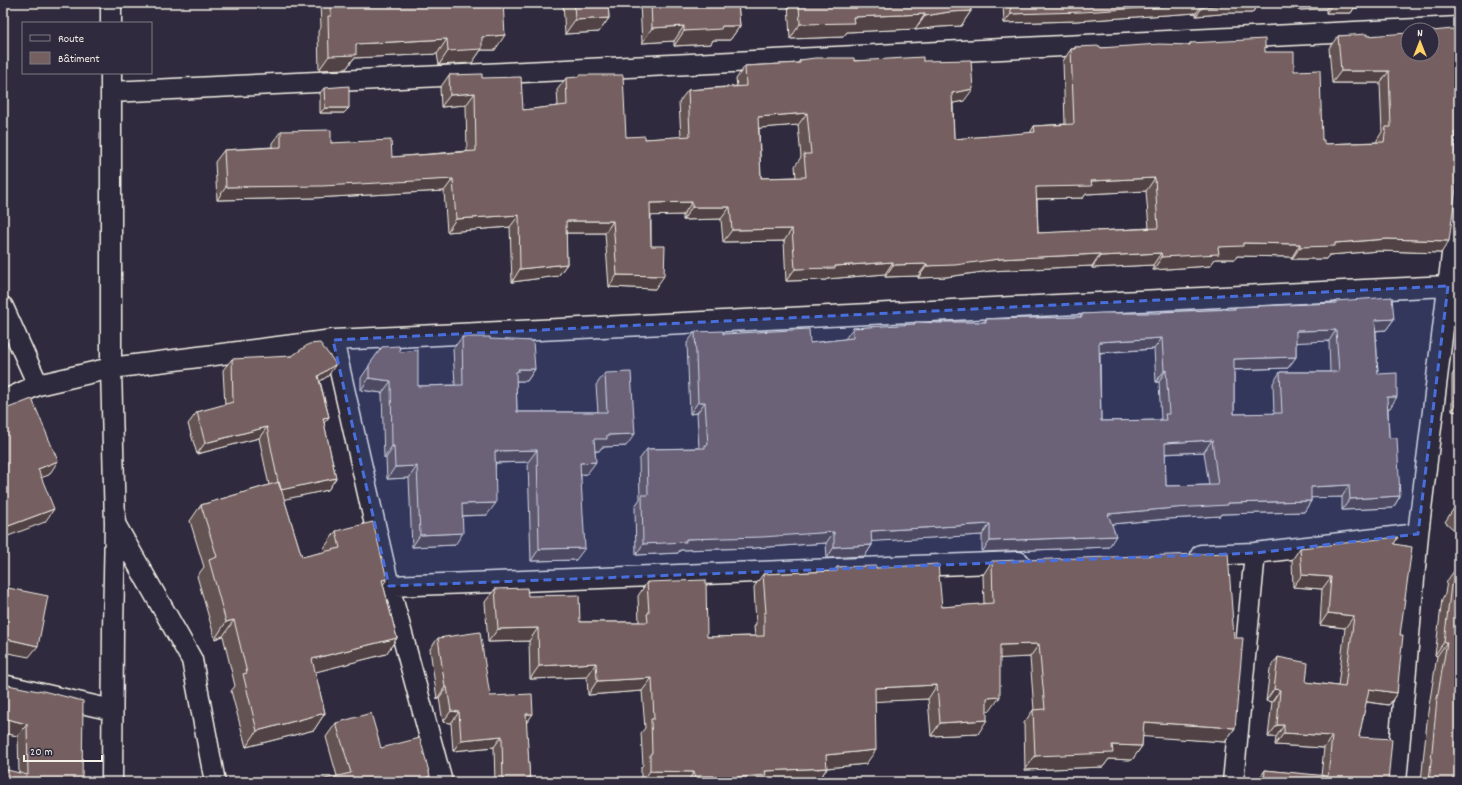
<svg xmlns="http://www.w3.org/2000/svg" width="1462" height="785" font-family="Dekko,sans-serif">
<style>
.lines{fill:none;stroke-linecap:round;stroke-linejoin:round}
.street-casing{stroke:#f4f1e8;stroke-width:23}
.street{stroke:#2f2a3d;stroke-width:20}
.wall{fill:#645253;stroke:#f4f1e8;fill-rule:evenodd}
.shaded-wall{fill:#514244;stroke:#f4f1e8}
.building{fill:#745f61;stroke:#f4f1e8;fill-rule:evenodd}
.marked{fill:#486fdb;fill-opacity:0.2;stroke:#486fdb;stroke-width:3;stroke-dasharray:8 5;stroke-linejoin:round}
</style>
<rect width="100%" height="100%" fill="#2f2a3d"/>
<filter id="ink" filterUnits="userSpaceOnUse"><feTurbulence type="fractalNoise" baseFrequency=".025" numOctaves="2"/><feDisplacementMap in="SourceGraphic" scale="8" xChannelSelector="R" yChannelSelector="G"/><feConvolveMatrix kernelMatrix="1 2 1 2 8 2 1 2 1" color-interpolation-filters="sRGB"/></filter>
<g filter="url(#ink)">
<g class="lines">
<g class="street-casing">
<path id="street" d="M111 3V23
M111 73V368L115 524 113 630 112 782
M111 92 1459 27
M3 307 38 385
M333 340 389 586 442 782
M3 401 38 385 111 368 333 340 1448 286 1459 287
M115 524 192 660 215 782
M1201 555 1255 553 1418 534
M389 586 1019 562
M3 685 112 710
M1233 782 1255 553
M1396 782 1418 534 1459 197"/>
</g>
<use href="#street" class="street"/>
</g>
<path class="wall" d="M320 3H503L495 50H481L472 63 439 65 437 54 354 58 346 69 319 70 318 31 321 27Z
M563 3H608L609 18 599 32 565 34Z
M640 3H738L740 26 730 40H713L711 44 674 46V41L642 43Z
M788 3H970L971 11 961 26 939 27 915 30V29L847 32 843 37 790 39Z
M1003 3H1259L1252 13H1223L1221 14 1196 16V13L1076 21 1004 23Z
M1297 3H1390L1388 5 1354 8 1351 13H1326V9L1298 10Z
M1338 36H1367L1455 143 1441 253 1379 251 1329 255 1326 259H1292V257L1237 256 1235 259H1215L1210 266 1153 270V265L1092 268V266L990 271 946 277 918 278V276L885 277V274L827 279 826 280 786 281 784 241 723 242 721 219 683 220V215H651V246L655 289 609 287 605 233H566L567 264 558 276 512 282 510 227 447 232 444 191 313 198 217 200 215 162 224 150 272 147V143L281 131 392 157 467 151 466 105 441 107 440 88 449 75 482 78 523 110 558 106 557 90 566 78 626 137 645 139 681 137 679 102 688 90 737 86 736 79 745 66 798 63 800 60 923 61 964 101 953 103 954 139 1030 133 1034 126 1065 124 1063 61 1071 49H1074L1075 47 1100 48 1189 45 1190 43 1265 52 1294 71 1324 144 1377 142V140L1382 132 1380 83H1332L1329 48ZM798 125 801 157 795 166 796 177 761 178 759 128ZM1146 191 1149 228 1097 231 1038 233 1037 199 1083 198 1086 194Z
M324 88 344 113H320V93Z
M1336 301 1394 319 1386 330 1376 331 1378 374 1390 408H1388L1389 438 1400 496 1393 508 1342 510V497H1311V501L1304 512 1221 514 1220 516 1168 519 1112 524 1109 547 982 552V535L872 541V545L865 556 827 558 826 543 754 548 680 550 678 553 636 555 635 506 640 499 639 460 647 449 699 448 697 413 690 414 687 343 695 332 723 334 810 343 845 339 853 328 913 325 915 322 941 323 942 322H984L986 319 1080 317 1082 314 1160 313 1161 312 1234 309 1235 307 1334 303ZM1329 341 1330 372H1280L1273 383 1274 414H1234V370L1288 368 1296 357V342ZM1154 349 1156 382H1159L1161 420 1101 421 1100 353ZM1204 452 1209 485 1166 486 1165 454Z
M462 337 490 339 535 369 527 381H516L517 412H598L596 385 605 373 626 446 602 447 599 451H595L587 474 581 475 576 560 531 561 528 462 496 463 487 515 463 516 455 545 412 547 409 478 387 479 386 458H384L382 393 361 390V378L382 347 400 352 418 386 455 385 453 349Z
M1459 354V412L1452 411V375L1455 371 1457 357Z
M232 359 328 376 320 381 329 417 324 423 336 478 328 490 284 499 302 557 325 552 324 548 336 531 387 579 383 584 397 638 386 654 315 672 325 713 314 730 246 747 231 691 235 686 223 636 215 639 197 576 204 567 190 521 201 505 269 485 259 438 197 454 188 424 197 412 225 405 223 370Z
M1454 508 1459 509V534L1445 522Z
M1394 544 1400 635 1397 693 1389 705 1366 702 1359 737 1388 782H1257L1265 770 1321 776 1324 748 1275 745 1276 737H1268L1272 702 1266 701 1270 669 1278 657 1306 682 1338 686 1345 628 1320 625 1322 589 1293 587 1292 560 1300 548Z
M992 561 1235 728 1225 742 1142 736V746L1132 760 1109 759 1103 767 1025 770 1024 723 1033 710H1034L1030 657 1000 658 990 711H987L978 734 931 736 928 699 875 701 866 764 827 768 818 782H641V767L643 765 641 733 645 728 642 691 588 695 587 677 530 679 529 641 488 642 485 602 495 589 528 596 580 622H639L638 596 647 582 707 637 755 636 754 627 756 624 754 587 763 574 834 571 837 567 876 568 942 607 984 604 983 575Z
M1456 568 1459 782H1421L1428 712 1437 656 1435 655 1442 599 1445 594 1447 581Z
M438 638 490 696 526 723 530 782H495L494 747 453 751 451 723 443 722 439 698 437 699 430 649Z
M3 684 82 782H3L19 773 18 736 3 733Z
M336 723 381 748 430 776 427 782 337 776 326 737Z"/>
<path class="shaded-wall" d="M1228 3H1259L1252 13H1223L1221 14 1196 16 1203 7Z
M1303 3H1330L1326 9 1298 10Z
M1333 3H1390L1388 5 1354 8 1351 13H1326Z
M1203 4 1196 13 1076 21 1004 23 1011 14Z
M971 11 961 26 939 27 915 30 925 16 949 12Z
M925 14 915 29 847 32 843 37 790 39 800 24 853 17Z
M609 18 599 32 565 34 575 20Z
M684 26 674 41 642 43 652 28Z
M722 26H740L730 40H713L711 44 674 46 684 31Z
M505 35 495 50H481L472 63 439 65 448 51 482 37Z
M447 39 437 54 354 58 346 69 319 70 329 56 356 44Z
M1341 71H1389L1380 83H1332Z
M973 89 964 101 943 105 952 93Z
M475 93 466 105 441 107 450 95Z
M325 108H349L344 113H320Z
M807 113 798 125 749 129 758 117Z
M1454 132H1459V137L1454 144Z
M1155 178 1146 191 1086 194 1083 198 1027 199 1036 187 1091 181Z
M453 179 444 191 313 198 217 200 226 187Z
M692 202 683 215 642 216 650 203Z
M692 207H730L721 219 683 220Z
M519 215 510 227 447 232 456 219Z
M566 221H613L605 233H557Z
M792 229 784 241 723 242 732 230Z
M1387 239 1449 241 1441 253 1379 251 1329 255 1326 259H1292L1300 247 1335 243Z
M1243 243 1300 244 1292 257 1237 256 1235 259H1215L1210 266 1153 270 1162 257 1218 247Z
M1161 253 1153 265 1092 268 1100 256Z
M1100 254 1092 266 990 271 946 277 918 278 927 266 999 259Z
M893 262 885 274 827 279 826 280 786 281 795 269Z
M567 264 558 276 512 282 520 269Z
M927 264 918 276 885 277 893 265Z
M617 275 664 276 655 289 609 287Z
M1394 319 1386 330 1368 331 1375 320Z
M1336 330 1329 341 1288 343 1296 331Z
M1162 338 1154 349 1092 353 1099 342Z
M1296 357 1288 368 1226 370 1234 359Z
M336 364 328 376 310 388 318 376Z
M518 369H535L527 381H512L516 372Z
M1166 370 1159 382H1156L1164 371Z
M369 378 391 381 382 393 361 390Z
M1387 397H1397L1390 408 1379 409Z
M1459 401V412L1452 411Z
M698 402H705L697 413 690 414Z
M329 417 320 428 323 418Z
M267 427 259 438 197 454 205 443Z
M635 434 626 446 602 447 599 451H586L594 439 607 435Z
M1212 440 1204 452 1157 454 1165 443Z
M392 446H394L386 458H384Z
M537 450 528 462 487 463 495 451Z
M58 461 49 475 29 482 38 469Z
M596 462 587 474 572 475 580 463Z
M417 466 409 478 387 479 395 467Z
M336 478 328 490 272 502 280 490Z
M1349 485 1342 497 1303 498 1311 487Z
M1400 496 1393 508 1342 510 1350 499Z
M1311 501 1304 512 1221 514 1220 516 1168 519 1100 525 1108 514 1228 503Z
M496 503 487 515 454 516 462 504Z
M54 509 45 522 3 538V528Z
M990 524 982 535 863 542 871 531Z
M834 532 826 543 754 548 680 550 678 553 636 555 643 544 686 539Z
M463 533 455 545 412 547 420 535Z
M1116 536 1109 547 982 552 990 541Z
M872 545 865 556 827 558 834 547Z
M585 548 576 560 531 561 539 549Z
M1302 575 1331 577 1322 589 1293 587Z
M387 579 376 595 382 580Z
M1328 613 1354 616 1345 628 1320 625Z
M234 620 223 636 215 639 226 622Z
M538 628 529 641 488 642 498 629Z
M3 638 38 646 29 657 3 652Z
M397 638 386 654 300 676 312 659Z
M1444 642H1447L1437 656 1435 655Z
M1039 644 1030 657 990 659 1000 645Z
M596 663 587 677 530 679 539 666Z
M652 678 642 691 588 695 597 681Z
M937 685 928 699 866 702 875 688Z
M445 687H447L439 698 437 699Z
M1274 689 1280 690 1272 702 1266 701Z
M1369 689 1397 693 1389 705 1361 701Z
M1000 697 990 711 977 712 987 698Z
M451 711 459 712 451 723 443 722Z
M325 713 314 730 246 747 257 731Z
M526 714H533L525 725Z
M3 718 27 724 18 736 3 733Z
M987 720 978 734 931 736 940 723Z
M1144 722 1235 728 1225 742 1134 736Z
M1277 725H1284L1276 737H1268Z
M1284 733 1332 736 1324 748 1275 745Z
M502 736 494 747 453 751 461 740Z
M1112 745 1142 746 1132 760 1109 759 1103 767 1025 770 1035 756Z
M876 750 866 764 817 769 826 755Z
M827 768 818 782H712L714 779 765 771Z
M650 771 694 772 687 782H642Z
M430 776 426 782 425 778Z
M695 776H714L710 782H691Z
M1373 779 1388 782H1371Z"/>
<path class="building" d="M331 3H503L505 35 482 37V49L448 51 447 39 356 44V55L329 56 328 16H331Z
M574 3H608L609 18 575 20Z
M651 3H738L740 26H722L721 29 684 31V26L652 28Z
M799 3H970L971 11 949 12 925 16V14L853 17 854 23 800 24Z
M1010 3H1259H1228V5L1203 7V4L1082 12 1011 14Z
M1453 29 1459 36V132H1454L1457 181 1449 241 1387 239 1335 243V246L1300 247V244L1243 243V246L1218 247 1219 254 1162 257 1161 253 1100 256V254L999 259 955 265 927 266V264L893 265V262L835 266V268L795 269 792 229 732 230 730 207H692V202L650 203 651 246H665L664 276 617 275 613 221H566L567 264 520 269 519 215 456 219 453 179 322 186 226 187 224 150 281 147V131L331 130V143L391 140 392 157 476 151 475 93 450 95 449 75 482 74V78L521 77 523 110 567 105 566 78 578 77 580 75H623L626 137 645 136V139L690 136 688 90 746 86 745 66 800 63V60L815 58H854V61L923 57V61L971 60 973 89 952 93 954 139 1035 132 1034 126 1074 124 1071 49H1075V47L1100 46V48L1159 44 1190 45V43L1265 39V52H1294V71L1320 70 1322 140H1324V144L1384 142 1386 127H1391L1389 71H1341L1338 36 1367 34V36L1408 33V54H1432V31ZM807 113 811 154H804L806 177 761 178 758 117ZM1155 178 1158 228 1097 231V230L1038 233 1036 187 1092 186 1091 181Z
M349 86V108H325L324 88Z
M1392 297 1394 319 1375 320 1378 374 1397 373V397H1387L1389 438H1397L1400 496 1350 499 1349 485 1311 487V501L1228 503V505L1175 508 1108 514 1116 536 990 541V524L871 531 872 545 834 547V532L762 537 686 539V542L643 544 642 495H648L647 449 705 448V445H708L705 402H698L695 332 723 331V334L809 329 810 343 853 338V328L915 324V322L942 323V322H986V319L1082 317V314L1101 313H1161V312L1235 309V307L1336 303V301ZM1336 330 1339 372H1280L1282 413 1234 414V359L1296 357V331ZM1162 338 1164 371 1166 370 1169 414H1165L1166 420 1101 421 1099 342ZM1212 440 1218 485 1166 486 1165 443Z
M462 337H490V339L533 341 535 369H518L519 371 516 372 517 412H607L605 373 631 372 635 434 607 435V439H594L596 462 580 463 585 548 539 549 537 450 495 451 496 503 462 504 463 533 420 535 417 466 395 467 394 446H392L391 381 369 378V365L382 347 399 346 400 352 418 350V386L463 385Z
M320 343 336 364 318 376 329 417 323 418 336 478 281 490 278 482 267 427 205 443 197 412 233 402 232 359 292 356 309 344Z
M32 399 58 461 38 469 54 509 3 528V410Z
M279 482 302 557 340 548 336 531 373 522 387 579 382 580 397 638 312 659 325 713 257 731 243 674 247 673 234 620 226 622 209 560 217 557 201 505Z
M1454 508 1459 509V512Z
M1398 537 1394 544 1412 547 1400 635H1403L1397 693 1369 689 1359 737 1392 739 1388 782 1373 779V782H1264L1265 770 1328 776 1332 736 1284 733V725H1277L1280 690 1274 689 1278 657 1308 663 1306 682 1345 687 1354 616 1328 613 1331 577 1302 575 1300 548Z
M1228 553 1234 638H1243L1235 728 1144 722 1142 746 1112 745 1113 753 1035 756 1033 710 1045 709 1039 644 1000 645V697L987 698V720L940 723 937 685 875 688 876 750 826 755 827 768 765 771 766 775 714 779V776H695L694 772 650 771V754L652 753 651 719H654L652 678 597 681 596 663 539 666 538 628 498 629 495 589 527 588 528 596 579 595 580 622H648L647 614 649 613 647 582 706 580 707 637 764 636V613H766L763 574 837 571V567L876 566V568L938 564 942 607 993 603 992 561Z
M1456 568H1459V782H1429L1437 699 1447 642H1444L1451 585H1454Z
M3 587 48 596 38 646 3 638Z
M480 632 490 696 532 694 533 714H526L530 782H503L502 736 461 740 459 712 451 711 447 687H445L438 638Z
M3 684 38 691 39 690 83 701 82 782H3V769L28 775 27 724 3 718Z
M371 713 381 748 420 738 430 776 425 778 427 782H312L351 773 336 723Z"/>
</g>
<path class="marked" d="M1448 286 1418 534 1255 553 389 586 333 340Z"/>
<rect width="1462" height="785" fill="none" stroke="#2f2a3d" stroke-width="16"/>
<rect x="8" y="8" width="1446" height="769" fill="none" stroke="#f4f1e8" stroke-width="1.5" filter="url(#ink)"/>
<rect x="22" y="22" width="130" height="52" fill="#2f2a3d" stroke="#7e7a81"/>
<rect x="30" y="35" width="20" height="6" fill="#2f2a3d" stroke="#7e7a81"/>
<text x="58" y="42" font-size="12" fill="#f4f1e8">Route</text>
<rect x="30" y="52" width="20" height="12" fill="#745f61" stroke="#7e7a81"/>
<text x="58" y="62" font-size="12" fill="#f4f1e8">Bâtiment</text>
<g transform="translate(1420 42)"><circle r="19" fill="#2f2a3d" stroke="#7e7a81"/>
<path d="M0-3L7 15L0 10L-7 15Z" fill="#ffd166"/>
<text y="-6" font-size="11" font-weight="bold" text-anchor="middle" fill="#f4f1e8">N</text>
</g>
<path d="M24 755v6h78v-6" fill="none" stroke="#f4f1e8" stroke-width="2"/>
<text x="30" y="755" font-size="12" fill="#f4f1e8" stroke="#2f2a3d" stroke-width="3" paint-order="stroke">20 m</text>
</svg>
